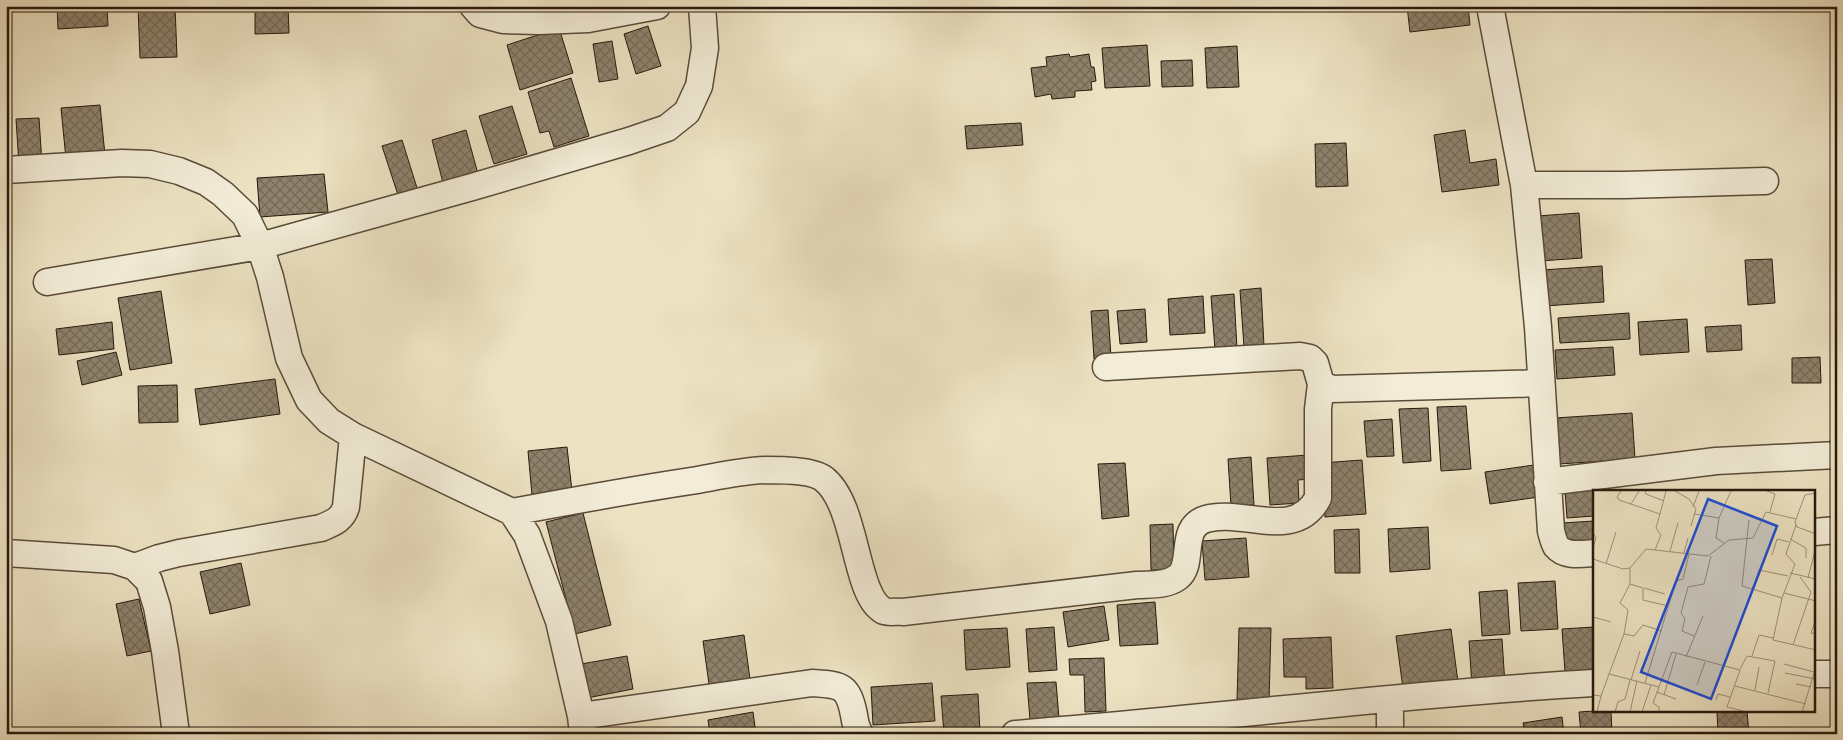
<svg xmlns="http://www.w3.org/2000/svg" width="1843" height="740" font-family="'IM FELL English',serif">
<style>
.building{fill:url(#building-cross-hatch);stroke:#28190d}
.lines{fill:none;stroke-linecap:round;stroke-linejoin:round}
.minor-casing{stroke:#594c3a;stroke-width:29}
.minor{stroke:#f3edd8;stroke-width:26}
.inset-road{fill:none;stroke:#9e927a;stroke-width:1}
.view{fill:#1d4ed8;fill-opacity:0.15;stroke:#1d4ed8;stroke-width:2.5}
.inset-edge{fill:none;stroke:#28190d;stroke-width:2.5}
</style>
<defs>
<pattern id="building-cross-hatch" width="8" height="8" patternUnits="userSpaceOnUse" patternTransform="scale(1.25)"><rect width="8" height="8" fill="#8e826c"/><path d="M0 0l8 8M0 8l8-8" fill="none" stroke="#746a57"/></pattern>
</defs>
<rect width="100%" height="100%" fill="#ede3c3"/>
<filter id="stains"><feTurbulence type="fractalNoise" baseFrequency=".004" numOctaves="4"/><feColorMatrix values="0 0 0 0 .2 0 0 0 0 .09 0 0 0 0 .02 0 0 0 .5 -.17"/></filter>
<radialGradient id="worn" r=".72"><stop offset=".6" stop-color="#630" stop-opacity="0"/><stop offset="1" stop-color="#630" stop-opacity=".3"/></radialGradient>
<path class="building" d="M57 6H107L108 26 58 29Z
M138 6H175L177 57 140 58Z
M255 6H288L289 33 255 34Z
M1407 6H1468L1470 25 1410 32Z
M648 26 661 66 636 74 624 34Z
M559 28 573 73 520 90 507 45Z
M612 41 618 79 599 82 593 44Z
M1147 45 1150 86 1105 88 1102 48Z
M1237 46 1239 87 1207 88 1205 48Z
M1069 54 1070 57 1089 54 1091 67H1094L1096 81 1091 82 1092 90 1075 91V97L1052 99 1051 94 1035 97 1031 68 1047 66 1046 57Z
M1192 60 1193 86 1162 87 1161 61Z
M571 78 589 136 554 147 549 131 540 133 528 92Z
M100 105 105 155 66 159 61 108Z
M512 106 527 154 494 164 479 116Z
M39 118 42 164 19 165 16 119Z
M1021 123 1023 145 967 149 965 126Z
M466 130 478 174 443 183 432 140Z
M1465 130 1470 163 1496 159 1499 185 1442 192 1434 135Z
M402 140 418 191 399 198 382 146Z
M1346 143 1348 186 1316 187 1315 144Z
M324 174 328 212 260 217 257 178Z
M1579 213 1582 258 1540 261 1537 216Z
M1772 259 1775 303 1748 305 1745 260Z
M1602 266 1604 302 1544 306 1542 270Z
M1261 288 1264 346 1244 347 1240 290Z
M161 291 172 363 130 370 118 298Z
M1234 294 1237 349 1215 350 1211 296Z
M1203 296 1205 333 1170 335 1168 299Z
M1145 309 1147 342 1120 344 1117 311Z
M1108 310 1111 358 1094 359 1091 311Z
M1629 313 1630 339 1560 343 1558 318Z
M1687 319 1689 352 1640 355 1638 322Z
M112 322 114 349 59 355 56 329Z
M1741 325 1742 350 1707 352 1705 327Z
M1613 347 1615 375 1557 379 1555 350Z
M116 352 122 375 82 385 77 361Z
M1820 357 1821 383H1792V358Z
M275 379 280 414 200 425 195 389Z
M177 385 178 422 139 423 138 386Z
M1466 406 1471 469 1441 471 1437 407Z
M1428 408 1431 461 1403 463 1399 409Z
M1632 413 1635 459 1559 464 1555 418Z
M1392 419 1394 456 1367 457 1364 421Z
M567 447 572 491 532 495 528 451Z
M1308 455 1310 479 1298 480 1299 503 1270 505 1267 458Z
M1251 457 1254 505 1231 506 1228 459Z
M1362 460 1366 514 1325 517 1321 463Z
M1125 463 1129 516 1102 519 1098 464Z
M1534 465 1539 497 1490 504 1485 472Z
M1610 488V491H1594V516L1567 518 1565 491Z
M583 513 611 625 575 634 546 522Z
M1594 521V544L1564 546 1562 523Z
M1173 524 1174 570H1151L1150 525Z
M1428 527 1430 569 1390 572 1388 529Z
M1359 529 1360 573H1335L1334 530Z
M1246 538 1249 577 1205 580 1202 541Z
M241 563 250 605 210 614 200 572Z
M1555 581 1558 629 1521 631 1518 583Z
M1507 590 1510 634 1482 636 1479 592Z
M139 599 151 651 127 656 116 604Z
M1155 602 1158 644 1120 646 1117 605Z
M1104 606 1109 640 1068 647 1063 612Z
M1054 627 1057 670 1029 672 1026 629Z
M1594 627V670L1565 672 1562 629Z
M1007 628 1010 667 966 670 964 630Z
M1239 628H1271L1269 702 1237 701Z
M1451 629 1458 682 1403 689 1396 636Z
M744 635 750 679 709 684 703 641Z
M1331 637 1333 688 1306 689V677H1284L1283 639Z
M1502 639 1505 685 1472 687 1469 641Z
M627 656 633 689 587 698 581 664Z
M1104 658 1106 711 1085 712 1084 675H1070L1069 659Z
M1056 682 1059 719 1030 720 1027 683Z
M932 683 935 721 873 725 871 687Z
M978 694 980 732 944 734 941 696Z
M1594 711H1611L1612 734H1581L1579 712Z
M1717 711H1747L1749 734H1718Z
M753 712 756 734H710L708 720Z
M1562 717 1564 734H1525L1523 723Z"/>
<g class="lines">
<g class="minor-casing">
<path id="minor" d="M473 6 480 14 503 20 539 21 588 19 657 6
M1490 6 1524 185 1538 327 1551 531C1552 535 1554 542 1556 546 1565 557 1582 554 1594 553
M6 170 122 163 150 164 179 171 206 182 223 194 245 215 260 246 270 277 289 358 309 400 329 421 353 436 512 512 527 535 559 621 581 716 583 734
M1524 185H1625L1765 181
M47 282 260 246 472 187 629 141 667 128 687 112 699 86 705 48 702 6
M1106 367 1300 356 1310 358 1315 363 1321 384 1332 389 1540 383
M1547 482 1716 461 1837 455
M512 512C571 501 631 490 691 481 715 477 741 471 766 470 780 470 813 470 824 479 858 506 854 596 884 611 889 613 898 611 903 612L1137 585C1151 584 1166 586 1178 577 1195 564 1178 527 1206 519 1242 508 1295 542 1318 498V409L1321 384
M1814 532 1837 530
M6 553 114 560 135 567 149 581 157 607 165 651 176 734
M135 567 159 558 179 553 321 528C333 523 342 520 346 507L353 436
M1814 674H1837
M581 716 812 683C840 685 848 684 854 715 855 722 856 728 860 734
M1015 734C1208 719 1401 694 1594 683
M1390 734V699"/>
</g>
<use href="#minor" class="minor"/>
</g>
<g transform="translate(1593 490)">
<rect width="222" height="222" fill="#ede3c3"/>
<path class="inset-road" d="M28 1 24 7 26 10 67 24 73 1M52 1 53 4 71 11M82 1 96 9 103 19 98 36M174 1 182 4 177 22M223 3 212 5 202 32 204 37 223 44M38 14 46 1M100 17 106 1M102 24 126 28 138 1M126 28 123 48 131 53M156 30 149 96 189 108 180 150 223 160M0 43 3 48 0 58M197 49 213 58V68M62 60 68 45 63 38 67 24M77 61 85 33M91 63 95 48M179 65 184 49 196 52M0 69 30 79 37 78 53 59 115 66 136 50 160 48 173 22 203 29M13 74 23 42M37 78V94L27 113 35 120 31 144 41 146 50 135 69 141M197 83 223 89M215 88 223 57M37 94 50 98V110L75 116M51 98 72 104M159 102 166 80 195 86M191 103 223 111M189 108 202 74 193 64 203 35M0 127 18 132M223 129 218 143 223 144M101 146 89 141 92 129 88 123 95 97 111 94 118 66M200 155 218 102 207 87M159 166 166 145 180 148M93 167 110 126M191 174 221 182M147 179 154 166 182 171 175 203M192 183 223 189M16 184 31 144M38 190 47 161M52 193 83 91 90 89 96 64M203 194 218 197M104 195 112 172M142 196 213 214M162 200 166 177M64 202 83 209M0 205 8 206 16 184 66 197 79 162 147 180 134 217 154 222M71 205 83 164M123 210 125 204 137 207M4 222 8 206M22 222 25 212 32 209 37 190M37 222 44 191M49 222 58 195M66 222V217L60 213 66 197M209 222 223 177"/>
<path class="view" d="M115 9 184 36 118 209 48 182Z"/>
<rect width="222" height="222" class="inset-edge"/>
</g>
<rect width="1843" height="740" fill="none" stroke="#ede3c3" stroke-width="25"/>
<rect x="8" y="8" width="1828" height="725" fill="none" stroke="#28190d" stroke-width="2.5"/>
<rect x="12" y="12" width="1818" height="715" fill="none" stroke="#28190d"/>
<rect width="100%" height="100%" filter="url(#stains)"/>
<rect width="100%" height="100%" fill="url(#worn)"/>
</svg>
